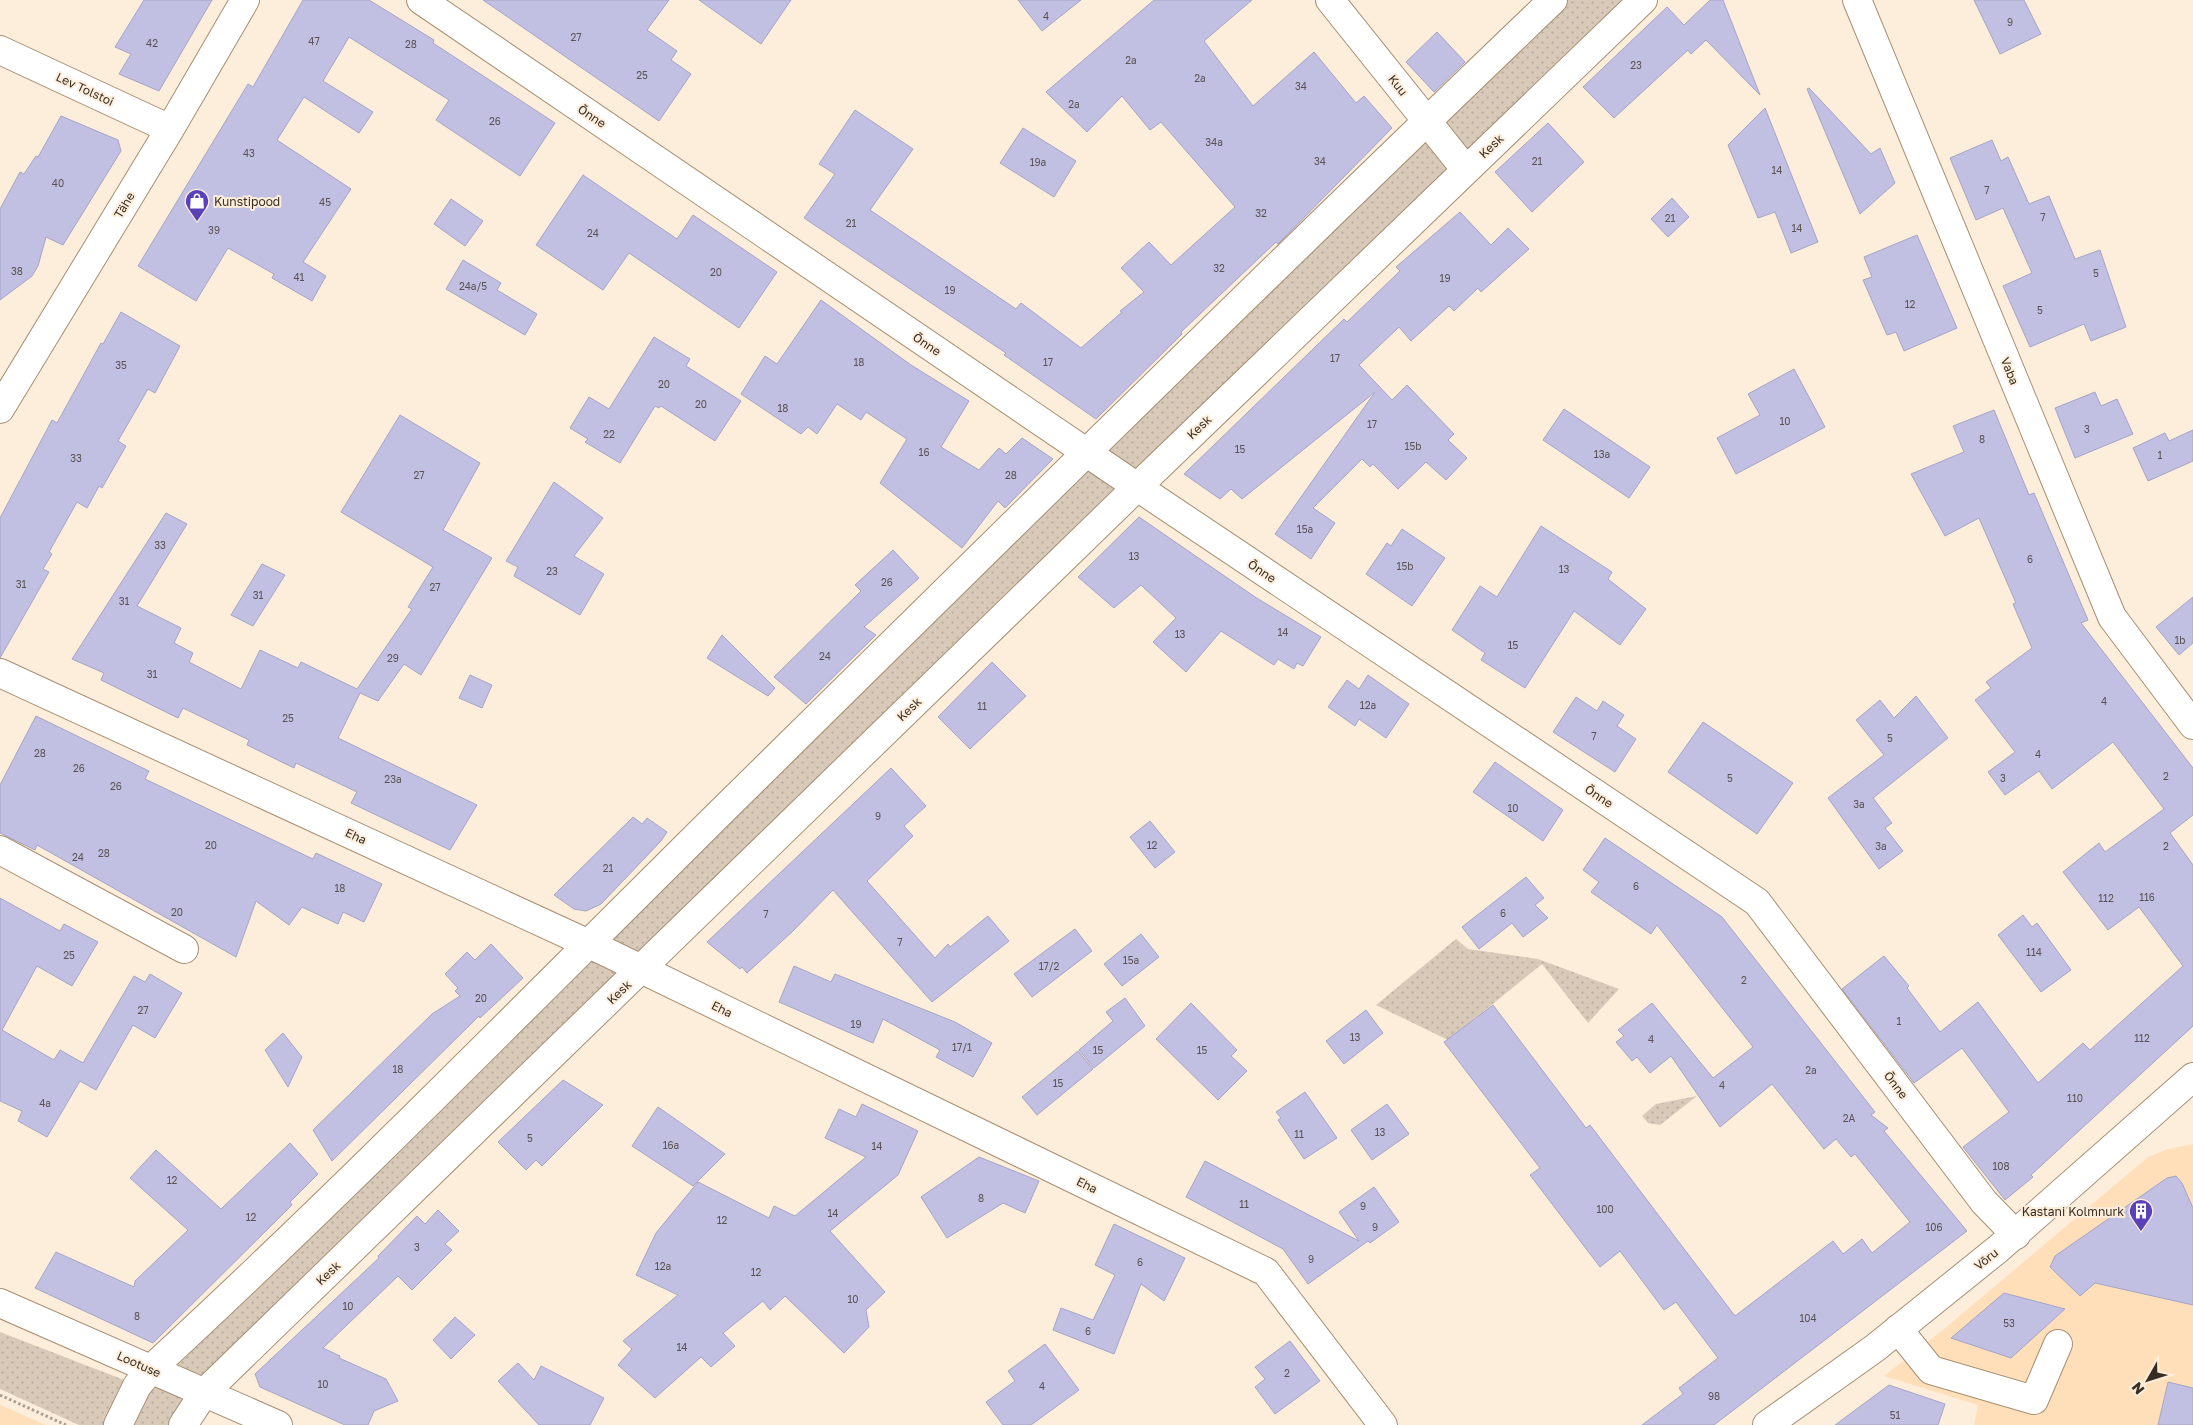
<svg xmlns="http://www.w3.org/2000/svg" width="2193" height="1425" font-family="'Golos Text',sans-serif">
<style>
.built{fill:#fedfba}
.grass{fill:url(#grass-dots)}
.building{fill:#c1c0e3;stroke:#a5a4c6}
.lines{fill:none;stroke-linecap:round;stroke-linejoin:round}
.minor-casing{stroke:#a68f72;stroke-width:30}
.major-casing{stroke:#a68f72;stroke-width:30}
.path{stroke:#ad9f90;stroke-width:3;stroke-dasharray:2.5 2.5;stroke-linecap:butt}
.minor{stroke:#fff;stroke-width:28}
.major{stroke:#fff;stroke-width:28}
.labels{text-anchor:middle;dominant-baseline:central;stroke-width:4;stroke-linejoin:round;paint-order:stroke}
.number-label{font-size:10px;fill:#5a5252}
.street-label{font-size:12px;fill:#372d22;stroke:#fdeddb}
.poi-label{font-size:12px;fill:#372d22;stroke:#fdeddb;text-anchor:start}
</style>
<defs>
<pattern id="grass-dots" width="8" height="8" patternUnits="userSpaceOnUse" patternTransform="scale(1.25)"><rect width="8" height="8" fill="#d8c9b8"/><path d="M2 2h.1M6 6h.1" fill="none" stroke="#baad9e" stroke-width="1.8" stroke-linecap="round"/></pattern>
</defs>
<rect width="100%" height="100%" fill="#fdeddb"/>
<path class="built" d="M2193 1144V1425H1974L1978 1405 1884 1376 1943 1330 2148 1157 2168 1149Z
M0 1405 46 1425H0Z"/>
<path class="grass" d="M1552 0H1643L183 1425H79L0 1389V1332L132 1383Z
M1456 939 1468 949 1538 959 1619 989 1588 1023 1542 964 1448 1040 1376 1005Z
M1697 1096 1660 1125 1648 1123 1642 1116 1656 1104Z"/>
<path class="building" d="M144 0H212L159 91 119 74 131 54 115 47Z
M303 0H369L434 40 433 43 555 123 520 176 436 120 449 100 349 37 323 81 373 112 359 133 304 97 277 140 351 189 303 262 326 276 312 301 272 278 274 274 228 248 196 301 138 266 248 84 253 87Z
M483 0H669L647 30 677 51 671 60 691 74 659 121Z
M699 0H791L761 44Z
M1018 0H1081L1042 31Z
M1154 0H1252L1204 41 1253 106 1314 52 1356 103 1364 96 1392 128 1278 244 1276 242 1181 332 1182 334 1096 419 1004 355 1006 353 804 218 835 174 819 164 855 110 913 149 870 210 1016 309 1021 303 1081 348 1122 312 1120 311 1144 292 1121 268 1149 242 1171 265 1235 207 1161 122 1150 130 1122 96 1087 132 1046 92Z
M1710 0H1723L1760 95 1706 40 1691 54 1688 50 1614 118 1583 87 1667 7 1684 25Z
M1974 0H2024L2041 34 2000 54Z
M1437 32 1465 62 1434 92 1406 62Z
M1809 88 1871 154 1880 148 1895 183 1860 214 1807 89Z
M1765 108 1818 242 1791 253 1775 212 1758 218 1728 145Z
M61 116 118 140 121 151 63 245 46 237 38 266 32 276 0 300V209L20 172 24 174 36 156 38 157Z
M1548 123 1584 162 1532 212 1495 172Z
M1023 128 1076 161 1054 197 1000 163Z
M1992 140 2001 161 2008 157 2029 204 2049 196 2075 259 2100 250 2126 327 2091 341 2084 324 2030 347 2003 286 2032 273 2003 208 1976 220 1950 158Z
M583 175 677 239 693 215 777 272 739 328 629 253 603 290 536 245Z
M1672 198 1689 217 1668 237 1651 219Z
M451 199 483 221 465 246 434 224Z
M1460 212 1491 245 1508 228 1529 249 1481 292 1478 288 1454 311 1449 306 1411 341 1399 327 1359 365 1392 400 1407 385 1454 434 1448 440 1467 458 1446 480 1426 462 1398 489 1373 464 1370 467 1362 459 1313 508 1335 523 1311 559 1275 534 1375 392 1242 499 1231 489 1220 499 1184 474 1344 319 1347 322 1400 271 1396 267Z
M1917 235 1957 328 1904 351 1896 332 1887 335 1863 280 1872 277 1864 257Z
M463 260 501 283 497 290 537 314 525 335 446 289Z
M821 300 911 365 969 401 941 447 979 470 999 448 1006 454 1022 438 1053 459 1005 508 998 501 962 548 880 483 907 439 866 412 861 420 837 404 817 434 808 427 801 434 741 394 765 356 777 364Z
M121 312 180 346 155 393 148 389 118 441 126 446 102 488 99 486 87 508 77 502 49 552 52 554 43 569 49 572 0 658V518L52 420 57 423 101 343 103 344Z
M654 337 690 359 686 366 741 401 715 441 661 406 659 408 655 406 620 463 585 442 588 439 570 428 589 397 609 409Z
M1794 369 1825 427 1736 474 1717 438 1760 415 1748 394Z
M2095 392 2101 406 2117 399 2133 434 2075 458 2055 408Z
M1564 409 1650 467 1629 498 1543 440Z
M1994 410 2029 495 2034 493 2088 620 2081 623 2193 768V815L2170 833 2193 865V1026L2031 1175 2033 1177 2005 1200 1963 1147 2009 1112 1962 1048 1914 1083 1842 989 1884 956 1909 986 1907 988 1940 1032 1978 1002 2038 1083 2083 1043 2090 1050 2183 966 2139 907 2108 930 2063 872 2099 843 2105 852 2164 809 2113 742 2052 789 2039 771 2005 795 1988 772 2015 752 1975 700 1991 688 1986 682 2032 648 2013 604 2016 603 1979 518 1945 536 1911 474 1964 452 1953 426Z
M400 415 480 463 443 530 492 558 421 675 404 664 378 701 360 693 338 738 477 805 450 850 351 803 357 792 296 763 294 768 247 745 249 740 183 708 178 718 101 680 104 673 72 659 166 513 187 524 137 606 181 628 174 643 193 653 189 662 241 689 260 650 298 668 301 662 357 689 412 609 408 607 433 567 341 512Z
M2193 430V461L2148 481 2133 448 2165 433 2169 441Z
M554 482 603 518 574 556 604 574 580 615 514 576 518 567 506 561Z
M1139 517 1255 597 1321 637 1303 666 1297 663 1294 669 1278 659 1274 665 1221 631 1186 672 1153 642 1176 618 1141 585 1114 608 1078 577Z
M1541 526 1612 572 1608 579 1646 609 1620 645 1574 611 1525 688 1481 660 1485 653 1452 630 1480 586 1497 597Z
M1402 529 1445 558 1412 606 1366 574 1387 543 1391 546Z
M893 550 919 578 864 627 876 635 806 704 774 677 861 591 855 585Z
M262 564 285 575 253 626 231 615Z
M2193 597V643L2179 655 2156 627Z
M722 635 775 688 768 696 707 658Z
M992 662 1026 696 970 749 938 717Z
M470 675 492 685 482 708 459 698Z
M1368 675 1409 704 1386 738 1359 719 1355 726 1328 707 1347 680 1359 689Z
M1916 696 1948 738 1873 798 1892 823 1885 828 1903 851 1879 869 1828 798 1884 755 1856 720 1880 700 1894 718Z
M1576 697 1597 711 1603 701 1624 715 1617 726 1636 739 1615 772 1553 732Z
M36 716 149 771 145 779 313 859 316 853 382 884 364 922 343 912 338 924 302 907 289 925 256 901 236 957 37 845 35 850 0 833V785Z
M1703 722 1793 783 1757 834 1668 772Z
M1495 762 1563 810 1543 841 1473 792Z
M891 768 926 806 904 826 913 836 867 881 935 958 948 944 950 947 988 916 1009 941 932 1002 833 890 793 931 747 973 742 967 740 969 707 942Z
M633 817 642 824 647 818 667 832 661 841 601 904 586 911 574 909 554 895Z
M1150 821 1175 852 1155 868 1130 837Z
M1605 838 1722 917 1875 1112 1871 1115 1888 1128 1884 1131 1967 1231 1714 1425H1642L1683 1394 1679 1388 1718 1358 1676 1302 1664 1310 1620 1251 1600 1267 1530 1175 1540 1168 1444 1042 1493 1005 1586 1128 1590 1125 1735 1316 1833 1241 1843 1254 1862 1239 1872 1253 1910 1222 1855 1154 1851 1157 1836 1139 1824 1149 1772 1084 1720 1127 1671 1056 1650 1073 1637 1057 1632 1061 1616 1042 1624 1036 1618 1030 1652 1003 1713 1078 1753 1047 1657 925 1651 934 1591 892 1599 882 1583 870Z
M1526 877 1544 898 1535 905 1548 918 1523 937 1512 923 1479 949 1462 927Z
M0 898 60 931 64 924 98 942 72 986 37 966 2 1030 54 1060 60 1050 83 1063 134 976 145 982 150 974 182 993 155 1038 133 1025 96 1090 80 1081 47 1137 18 1121 22 1111 0 1101Z
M2023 915 2032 927 2037 923 2071 970 2041 992 1998 935Z
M1075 929 1092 951 1032 997 1014 974Z
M1141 934 1159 957 1122 986 1104 964Z
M491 944 523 978 480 1018 479 1016 332 1161 313 1130 432 1014 460 996 455 991 458 988 445 974 467 952 475 960Z
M794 966 831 982 835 974 955 1022 992 1043 973 1077 936 1057 940 1050 883 1019 873 1043 779 1002Z
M1125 998 1145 1026 1094 1068 1079 1050 1113 1021 1106 1012Z
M1191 1003 1237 1050 1231 1056 1247 1071 1218 1100 1156 1039Z
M1366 1010 1383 1033 1344 1064 1326 1041Z
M283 1033 302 1057 288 1087 265 1050Z
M1078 1051 1093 1069 1037 1115 1022 1097Z
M563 1080 603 1105 542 1166 536 1160 526 1170 498 1142Z
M1305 1092 1337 1138 1304 1159 1278 1120 1281 1118 1276 1112Z
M862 1104 918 1131 898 1175 830 1231 885 1292 866 1310 869 1327 844 1353 785 1296 770 1310 763 1301 723 1333 735 1346 711 1367 701 1357 655 1398 618 1365 632 1349 623 1341 678 1295 636 1275 656 1233 698 1182 769 1218 774 1206 795 1216 866 1157 825 1138 839 1109 856 1117Z
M1387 1104 1409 1134 1372 1160 1351 1130Z
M658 1107 725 1154 693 1186 632 1146Z
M290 1143 318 1174 290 1202 292 1205 153 1343 35 1288 56 1252 134 1287 135 1281 188 1230 130 1178 156 1150 221 1209Z
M979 1157 1039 1181 1025 1213 1003 1203 947 1238 921 1197Z
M1205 1161 1359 1241 1339 1212 1374 1187 1399 1222 1370 1243 1368 1241 1308 1284 1283 1249 1186 1197Z
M2176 1176 2182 1183 2193 1208V1305L2095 1283 2080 1296 2050 1267 2055 1256 2167 1178Z
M438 1210 459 1231 445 1244 452 1250 412 1290 398 1276 323 1348 340 1356 339 1358 386 1379 398 1401 374 1411 368 1425H345L260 1387 255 1374 379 1258 378 1256 417 1216 425 1224Z
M1114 1224 1185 1258 1164 1301 1141 1284 1114 1354 1053 1330 1061 1308 1093 1320 1115 1275 1095 1265Z
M2004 1293 2065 1309 2011 1358 1951 1338Z
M455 1317 475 1335 451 1359 433 1340Z
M1290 1341 1320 1381 1275 1414 1255 1387 1265 1379 1255 1367Z
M1045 1344 1079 1390 1031 1425H1003L986 1402 1015 1381 1008 1371Z
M518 1363 534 1380 541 1366 604 1398 590 1425H539L498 1381Z
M2168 1382 2193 1388V1425H2158Z
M1889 1385 1945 1404 1938 1425H1835Z"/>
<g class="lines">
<g class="minor-casing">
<path id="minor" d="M421 0 1127 480 1757 902 1984 1202 2016 1235
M1330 0 1466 170
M1857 0 2112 617 2193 725
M0 50 170 129
M0 409 170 129 245 0
M0 673 604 951 1266 1272 1383 1425
M0 850 184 949
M0 1303 278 1425
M1898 1329 1931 1370 2034 1400 2058 1344
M118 1425 137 1386 151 1369C346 1189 532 999 721 812 997 540 1273 268 1553 0
M183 1425 204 1393 1137 487 1643 0"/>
</g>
<g class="major-casing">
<path id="major" d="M1767 1425 1875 1348 1998 1249 2193 1077"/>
</g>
<path class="path" d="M0 1395 66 1425"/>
<use href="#minor" class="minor"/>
<use href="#major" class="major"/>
</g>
<defs>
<g id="shop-pin" transform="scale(1.25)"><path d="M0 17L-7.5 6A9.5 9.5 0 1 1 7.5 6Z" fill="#5941b9" stroke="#fdeddb"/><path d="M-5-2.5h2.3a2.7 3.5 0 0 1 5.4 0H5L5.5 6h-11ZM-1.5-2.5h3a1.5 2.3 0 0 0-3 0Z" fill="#fff"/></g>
<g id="building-pin" transform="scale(1.25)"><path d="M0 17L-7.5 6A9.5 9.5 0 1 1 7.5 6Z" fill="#5941b9" stroke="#fdeddb"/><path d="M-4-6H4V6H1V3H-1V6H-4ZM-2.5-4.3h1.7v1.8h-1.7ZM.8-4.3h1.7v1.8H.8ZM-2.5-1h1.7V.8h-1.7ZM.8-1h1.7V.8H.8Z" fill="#fff"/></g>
</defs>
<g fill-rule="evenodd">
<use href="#shop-pin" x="197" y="201"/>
<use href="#building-pin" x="2141" y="1211"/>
</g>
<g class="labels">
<g class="number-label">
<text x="1046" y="16">4</text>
<text x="2010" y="22">9</text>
<text x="576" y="37">27</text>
<text x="314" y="41">47</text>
<text x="152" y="43">42</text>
<text x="411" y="44">28</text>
<text x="1131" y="60">2a</text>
<text x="1636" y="65">23</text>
<text x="642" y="75">25</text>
<text x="1200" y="78">2a</text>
<text x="1301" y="86">34</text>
<text x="1074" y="104">2a</text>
<text x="495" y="121">26</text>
<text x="1214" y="142">34a</text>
<text x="249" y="153">43</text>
<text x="1320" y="161">34</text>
<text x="1537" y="161">21</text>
<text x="1038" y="162">19a</text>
<text x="1777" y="170">14</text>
<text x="58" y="183">40</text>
<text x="1987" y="190">7</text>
<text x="325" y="202">45</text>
<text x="1261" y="213">32</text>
<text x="2043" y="217">7</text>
<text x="1670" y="218">21</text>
<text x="851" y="223">21</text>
<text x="1797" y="228">14</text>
<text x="214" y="230">39</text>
<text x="593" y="233">24</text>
<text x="1219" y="268">32</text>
<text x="17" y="271">38</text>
<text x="716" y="272">20</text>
<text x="2096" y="273">5</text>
<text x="299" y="277">41</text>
<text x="1445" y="278">19</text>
<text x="473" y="286">24a/5</text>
<text x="950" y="290">19</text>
<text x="1910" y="304">12</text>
<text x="2040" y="310">5</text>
<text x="1335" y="358">17</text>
<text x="859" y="362">18</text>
<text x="1048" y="362">17</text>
<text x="121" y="365">35</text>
<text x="664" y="384">20</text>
<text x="701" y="404">20</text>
<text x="783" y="408">18</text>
<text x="1785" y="421">10</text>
<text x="1372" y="424">17</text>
<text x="2087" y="429">3</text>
<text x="609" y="434">22</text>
<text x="1982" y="439">8</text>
<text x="1413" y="446">15b</text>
<text x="1240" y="449">15</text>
<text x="924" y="452">16</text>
<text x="1602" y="454">13a</text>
<text x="2160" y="455">1</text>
<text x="76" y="458">33</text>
<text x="419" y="475">27</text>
<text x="1011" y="475">28</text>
<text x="1305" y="529">15a</text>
<text x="160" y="545">33</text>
<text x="1134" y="556">13</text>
<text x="2030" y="559">6</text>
<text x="1405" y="566">15b</text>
<text x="1564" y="569">13</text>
<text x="552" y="571">23</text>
<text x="887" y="582">26</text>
<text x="21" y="584">31</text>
<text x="435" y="587">27</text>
<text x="258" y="595">31</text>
<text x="124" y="601">31</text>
<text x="1283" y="632">14</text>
<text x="1180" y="634">13</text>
<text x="2180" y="640">1b</text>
<text x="1513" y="645">15</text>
<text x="825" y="656">24</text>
<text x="393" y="658">29</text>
<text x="152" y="674">31</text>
<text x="2104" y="701">4</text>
<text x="1368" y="705">12a</text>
<text x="982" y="706">11</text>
<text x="288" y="718">25</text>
<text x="1594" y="736">7</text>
<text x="1890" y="738">5</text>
<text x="40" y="753">28</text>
<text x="2038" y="754">4</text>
<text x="79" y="768">26</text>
<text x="2166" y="776">2</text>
<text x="1730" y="778">5</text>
<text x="2003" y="778">3</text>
<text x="393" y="779">23a</text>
<text x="116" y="786">26</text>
<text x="1859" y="804">3a</text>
<text x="1513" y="808">10</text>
<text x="878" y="816">9</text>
<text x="211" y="845">20</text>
<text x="1152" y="845">12</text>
<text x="1881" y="846">3a</text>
<text x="2166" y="846">2</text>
<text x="104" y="853">28</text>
<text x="78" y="857">24</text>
<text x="608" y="868">21</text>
<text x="1636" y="886">6</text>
<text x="340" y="888">18</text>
<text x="2147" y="897">116</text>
<text x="2106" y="898">112</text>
<text x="177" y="912">20</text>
<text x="1503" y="913">6</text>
<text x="766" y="914">7</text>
<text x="900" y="942">7</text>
<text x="2034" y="952">114</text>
<text x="69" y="955">25</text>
<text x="1131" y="960">15a</text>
<text x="1049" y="966">17/2</text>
<text x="1744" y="980">2</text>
<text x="481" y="998">20</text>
<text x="143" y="1010">27</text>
<text x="1899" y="1021">1</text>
<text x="856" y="1024">19</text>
<text x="1355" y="1037">13</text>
<text x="2142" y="1038">112</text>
<text x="1651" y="1039">4</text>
<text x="962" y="1047">17/1</text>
<text x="1098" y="1050">15</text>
<text x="1202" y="1050">15</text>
<text x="398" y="1069">18</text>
<text x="1811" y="1070">2a</text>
<text x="1058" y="1083">15</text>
<text x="1722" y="1085">4</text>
<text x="2075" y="1098">110</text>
<text x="45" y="1103">4a</text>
<text x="1849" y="1118">2A</text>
<text x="1380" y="1132">13</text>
<text x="1299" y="1134">11</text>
<text x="530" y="1138">5</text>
<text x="671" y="1145">16a</text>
<text x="877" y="1146">14</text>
<text x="2001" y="1166">108</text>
<text x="172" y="1180">12</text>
<text x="981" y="1198">8</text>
<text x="1244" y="1204">11</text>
<text x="1363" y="1206">9</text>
<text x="1605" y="1209">100</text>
<text x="833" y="1213">14</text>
<text x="251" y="1217">12</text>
<text x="722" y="1220">12</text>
<text x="1375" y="1227">9</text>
<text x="1934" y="1227">106</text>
<text x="417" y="1247">3</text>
<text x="1311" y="1259">9</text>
<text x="1140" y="1262">6</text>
<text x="663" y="1266">12a</text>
<text x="756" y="1272">12</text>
<text x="853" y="1299">10</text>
<text x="348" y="1306">10</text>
<text x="137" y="1316">8</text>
<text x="1808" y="1318">104</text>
<text x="2009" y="1323">53</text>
<text x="1088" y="1331">6</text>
<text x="682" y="1347">14</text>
<text x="1287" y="1373">2</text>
<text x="323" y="1384">10</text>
<text x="1042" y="1386">4</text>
<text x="1714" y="1396">98</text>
<text x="1895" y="1415">51</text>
</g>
<g class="street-label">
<text transform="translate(1398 85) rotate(52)">Kuu</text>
<text transform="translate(85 89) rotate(25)">Lev Tolstoi</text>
<text transform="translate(592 116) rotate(34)">Õnne</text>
<text transform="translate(1491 146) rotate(-44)">Kesk</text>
<text transform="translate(124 205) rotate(-59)">Tähe</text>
<text transform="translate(927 344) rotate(34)">Õnne</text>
<text transform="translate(2010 371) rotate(68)">Vaba</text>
<text transform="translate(1199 427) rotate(-44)">Kesk</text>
<text transform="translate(1262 571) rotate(34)">Õnne</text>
<text transform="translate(909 709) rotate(-44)">Kesk</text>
<text transform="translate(1599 796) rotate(34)">Õnne</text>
<text transform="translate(356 836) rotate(25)">Eha</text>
<text transform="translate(619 992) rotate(-44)">Kesk</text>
<text transform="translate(722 1009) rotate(26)">Eha</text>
<text transform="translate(1896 1085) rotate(53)">Õnne</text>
<text transform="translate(1087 1185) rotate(26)">Eha</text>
<text transform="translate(1986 1259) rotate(-39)">Võru</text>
<text transform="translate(328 1273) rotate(-44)">Kesk</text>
<text transform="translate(139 1364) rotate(24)">Lootuse</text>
</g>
<g class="poi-label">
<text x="214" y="201">Kunstipood</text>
<text x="2124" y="1211" text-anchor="end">Kastani Kolmnurk</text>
</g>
</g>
<g transform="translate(2148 1380) rotate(231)" stroke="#fdeddb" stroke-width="4" paint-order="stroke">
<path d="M0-4L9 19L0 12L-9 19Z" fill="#372d22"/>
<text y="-8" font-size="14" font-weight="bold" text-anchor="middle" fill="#372d22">N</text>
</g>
</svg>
